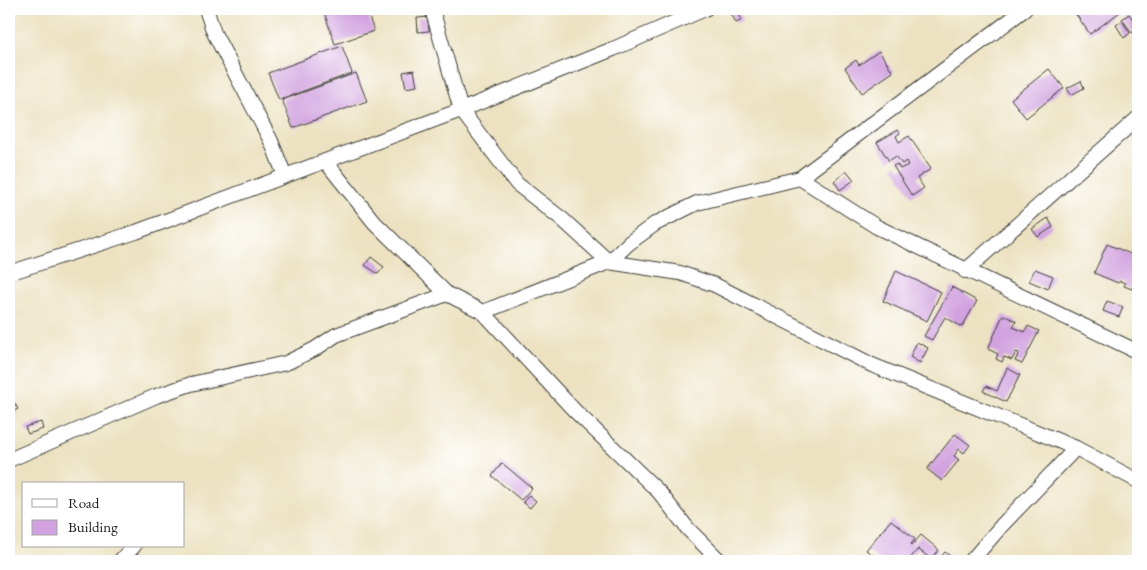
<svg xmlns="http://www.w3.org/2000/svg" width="1147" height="570" font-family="'EB Garamond',serif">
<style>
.building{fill:#d1a2df}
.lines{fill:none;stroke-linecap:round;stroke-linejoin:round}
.street-casing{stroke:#3b3a35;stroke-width:16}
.street{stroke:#fff;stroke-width:14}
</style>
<rect width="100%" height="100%" fill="#fff"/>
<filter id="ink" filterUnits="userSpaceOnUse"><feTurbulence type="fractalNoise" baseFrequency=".02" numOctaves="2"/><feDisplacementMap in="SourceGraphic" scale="10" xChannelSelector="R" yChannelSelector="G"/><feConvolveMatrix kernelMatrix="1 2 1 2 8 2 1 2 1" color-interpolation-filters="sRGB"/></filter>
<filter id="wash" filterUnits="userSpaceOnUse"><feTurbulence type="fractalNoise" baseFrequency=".0096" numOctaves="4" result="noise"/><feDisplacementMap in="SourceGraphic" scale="20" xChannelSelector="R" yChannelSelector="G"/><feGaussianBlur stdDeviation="1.12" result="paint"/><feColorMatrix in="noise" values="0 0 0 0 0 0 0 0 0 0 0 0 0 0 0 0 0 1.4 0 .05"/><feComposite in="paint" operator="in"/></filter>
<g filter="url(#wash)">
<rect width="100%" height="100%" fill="#ece2c1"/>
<g id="blocks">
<path class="building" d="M323 9H366L374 31 335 44Z
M1072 9H1124L1090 34Z
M737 10 742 20 736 23 731 13Z
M1129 14 1138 27 1132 33 1122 19Z
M428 17 429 31 418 32 417 18Z
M1122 21 1130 33 1124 38 1116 25Z
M342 46 352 73 279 100 268 73Z
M879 51 893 72 862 93 845 68 856 60 859 65Z
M1049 69 1064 88 1026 118 1011 99Z
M414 70 417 86 406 88 403 72Z
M356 73 367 101 293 128 282 100Z
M1081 81 1084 88 1071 95 1067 88Z
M898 130 900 133 896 136 899 142 909 136 931 169 917 178 924 188 912 196 893 166 897 164 900 169 908 165 906 161 902 164 896 156 889 161 877 142Z
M847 171 854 180 840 190 834 181Z
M1048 218 1053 227 1038 237 1032 229Z
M1107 244 1138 257V276L1132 289 1124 286 1125 283 1120 281 1118 283 1094 273Z
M371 257 384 267 378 274 365 265Z
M1035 269 1053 276 1048 289 1029 281Z
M896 271 941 292 927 321 883 301Z
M952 287 977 301 962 327 945 317 932 340 924 336Z
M1107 301 1123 307 1119 317 1103 311Z
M1003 315 1016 321 1013 327 1025 332 1028 326 1039 331 1022 364 1015 361 1019 353 1016 352 1012 360 1004 357 1002 362 996 359 998 354 988 349Z
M917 342 928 348 920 363 910 357Z
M1007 368 1020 375 1006 402 983 391 986 386 997 391Z
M11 397 18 409 9 414V399Z
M41 422 43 429 28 434 25 427Z
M955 434 970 445 964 453 959 449 954 456 959 460 942 481 927 469Z
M502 463 532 488 521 500 492 476Z
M529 495 536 501 530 508 523 502Z
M891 520 915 539 911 544 912 545 921 535 939 550 931 559 918 549 909 560 911 561H881L866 550Z
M945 552 955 560 954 561H941L939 559Z"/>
</g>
</g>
<g filter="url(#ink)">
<use href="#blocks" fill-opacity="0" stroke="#3b3a35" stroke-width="1"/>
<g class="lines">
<g class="street-casing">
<path id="street" d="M206 9 214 33 271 141 285 176
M432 9 461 110 517 184 562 219 609 262 680 273 715 285 872 365 1076 448 1138 481
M326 162 374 222 447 294 483 312 574 410 659 492 688 529 720 561
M800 178 877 227 1138 352
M965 271 1138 118
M9 273 136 232 461 110 613 49 705 9
M483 312 609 262 629 243 655 224 697 203 800 178 1025 9
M9 460 156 396 191 384 286 363 315 349 336 335 447 294
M120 561 134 546
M971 561 1003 524 1076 448"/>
</g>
<use href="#street" class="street"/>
</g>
</g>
<rect width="1147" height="570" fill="none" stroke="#fff" stroke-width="30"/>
<rect x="22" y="482" width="162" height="65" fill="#ffffff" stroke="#a4a4a4"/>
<rect x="32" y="499" width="25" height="8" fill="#ffffff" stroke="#a4a4a4"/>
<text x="68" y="508" font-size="15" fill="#1c1c1c">Road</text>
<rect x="32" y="520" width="25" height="15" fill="#d1a2df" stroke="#a4a4a4"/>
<text x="68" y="532" font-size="15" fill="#1c1c1c">Building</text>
</svg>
